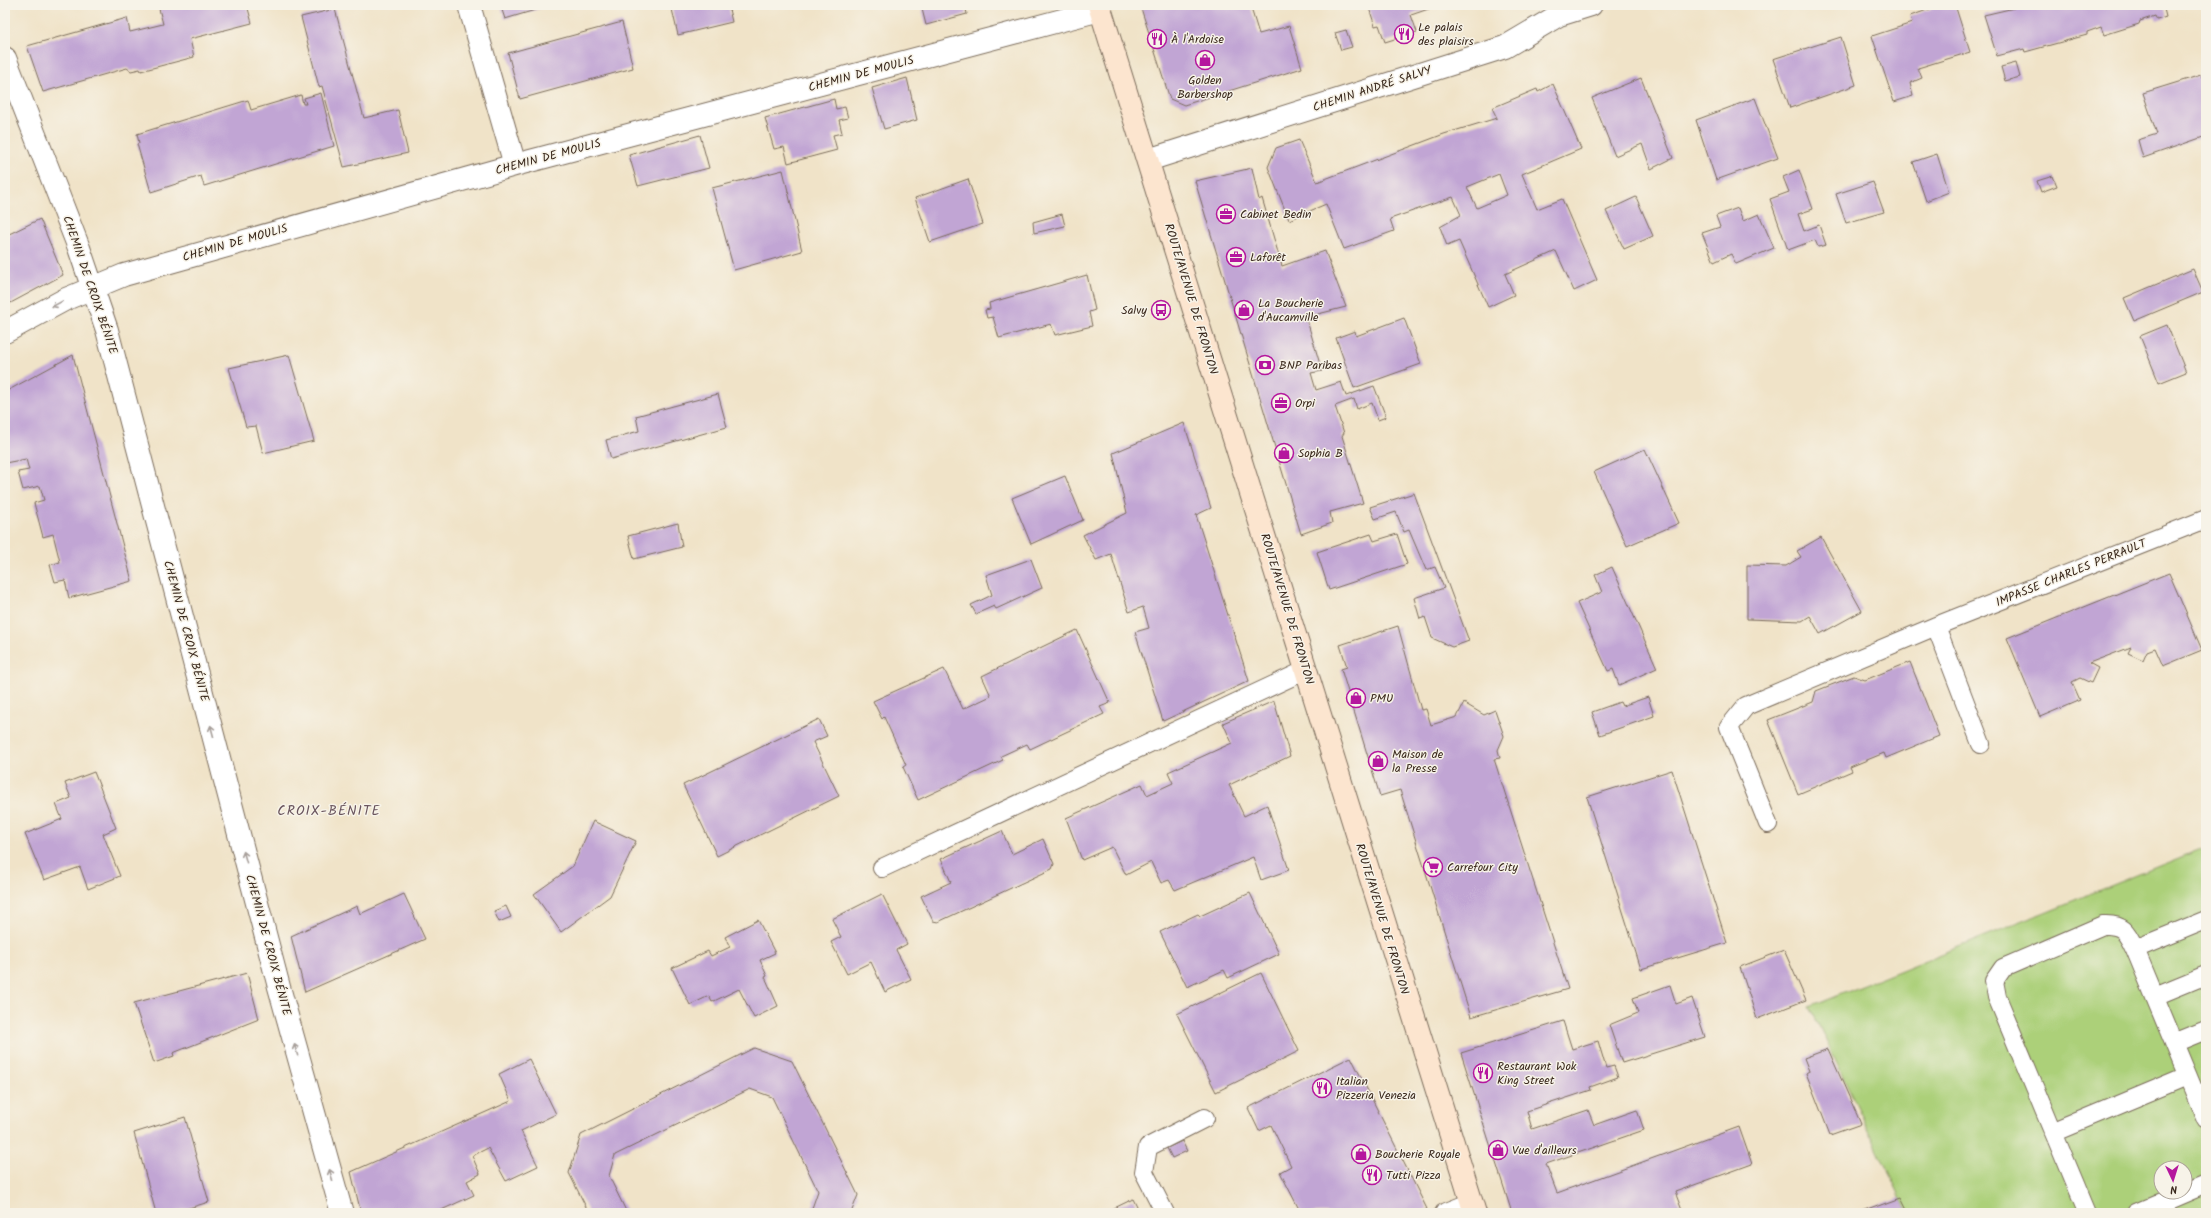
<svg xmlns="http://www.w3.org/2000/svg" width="2211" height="1218" font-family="Kalam,sans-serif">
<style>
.green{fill:#acd079;stroke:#747d4c;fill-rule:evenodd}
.building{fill:#c1a5d4;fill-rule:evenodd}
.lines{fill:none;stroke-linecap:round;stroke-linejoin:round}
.service-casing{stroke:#7a6b5a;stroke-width:20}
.minor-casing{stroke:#7a6b5a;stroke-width:24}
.secondary-casing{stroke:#7a6b5a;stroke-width:24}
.service{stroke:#fff;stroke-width:18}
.minor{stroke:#fff;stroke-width:22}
.secondary{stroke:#fce5cf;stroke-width:22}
.oneway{stroke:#a79f9a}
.labels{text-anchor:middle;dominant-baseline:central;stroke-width:3;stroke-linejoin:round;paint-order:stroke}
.poi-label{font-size:12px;fill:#3b2a1e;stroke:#f7f3e8;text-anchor:start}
.street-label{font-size:12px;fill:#3b2a1e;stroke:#f7f3e8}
.quarter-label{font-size:14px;letter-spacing:1px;fill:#6a555e;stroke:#f7f3e8}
</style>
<rect width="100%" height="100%" fill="#f7f3e8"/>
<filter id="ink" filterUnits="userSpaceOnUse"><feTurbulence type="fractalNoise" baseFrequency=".025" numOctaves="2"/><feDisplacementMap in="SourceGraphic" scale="8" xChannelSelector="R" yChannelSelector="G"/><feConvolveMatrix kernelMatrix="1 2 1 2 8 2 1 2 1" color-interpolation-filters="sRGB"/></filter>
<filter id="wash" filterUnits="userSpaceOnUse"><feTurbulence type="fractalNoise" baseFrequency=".012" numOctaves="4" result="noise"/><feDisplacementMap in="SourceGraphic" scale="16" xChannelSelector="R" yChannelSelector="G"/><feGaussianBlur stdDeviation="0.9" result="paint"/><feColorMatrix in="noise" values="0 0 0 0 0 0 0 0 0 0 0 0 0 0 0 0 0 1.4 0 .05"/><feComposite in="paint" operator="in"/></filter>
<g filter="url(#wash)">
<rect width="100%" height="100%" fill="#f0e3c8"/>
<path class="green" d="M2206 847V1213H1908L1810 1007ZM2161 1168H2185V1192H2161Z"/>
<g id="blocks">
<path class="building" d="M158 5H247L252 23 190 39 194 57 141 71 140 69 131 71 127 68 43 92 27 46 127 18 130 32 163 24Z
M508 5H552L505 19 501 7Z
M671 5H728L732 22 678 35Z
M921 5H977L966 9 967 14 926 25Z
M1140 5H1250L1259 34 1289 26 1302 68 1184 105 1170 99Z
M1368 5H1440L1411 15 1417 32 1385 42 1379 25 1375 26Z
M1942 5H1955L1970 52 1918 68 1922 78 1910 83 1913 96 1894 102 1872 36 1912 23 1910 16Z
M2014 5H2163L2166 17 2157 20 2155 16 2140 21 2139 24 2104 35 2101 27 2087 32V35L2025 52 2024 49 1997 56 1984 15 2014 8Z
M335 9 364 118 398 110 408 153 344 167 322 86 319 87 301 17Z
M622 22 633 68 520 99 508 53Z
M1346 30 1352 47 1341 50 1335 33Z
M1841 37 1856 85 1790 108 1773 59Z
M2016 63 2020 77 2005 81 2001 67Z
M2201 75 2206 87V136L2143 158 2138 140 2157 134 2143 93Z
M907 78 917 120 884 129 872 88Z
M1641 78 1673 158 1651 169 1642 144 1615 156 1592 98Z
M1553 84 1581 149 1522 174 1537 209 1562 199 1597 280 1574 291 1556 251 1505 274 1514 295 1488 307 1459 241 1447 246 1440 227 1461 215 1453 197 1390 219 1394 231 1344 249 1326 204 1289 220 1268 167 1276 148 1299 140 1317 182 1444 134 1497 118 1492 108 1537 89 1538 92ZM1499 174 1507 195 1477 208 1467 187Z
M321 93 334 146 204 186 201 176 151 192 137 144 139 143 137 134 248 100 251 110 301 95 303 104H306L304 98Z
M1755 98 1778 158 1716 180 1696 120Z
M834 99 836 109 845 107 848 118 839 120 842 133 833 135 837 150 788 163 784 147 774 149 765 118Z
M700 135 709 168 638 186 629 155Z
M1937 154 1949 192 1926 201 1913 162Z
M1252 168 1259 200 1262 198 1282 266 1325 251 1346 307 1306 317 1322 371 1311 373 1316 390 1341 382 1346 396 1374 386 1386 417 1378 420 1372 403 1357 409 1354 399 1335 406 1344 433 1342 436 1363 503 1330 512 1332 523 1301 534 1195 181Z
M783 170 802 251 734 270 712 188Z
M1799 170 1813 209 1798 214 1804 231 1819 225 1826 245 1818 247 1815 240 1788 250 1770 199 1789 192 1783 177Z
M2053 176 2057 186 2041 192 2037 181Z
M968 179 983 224 930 242 915 198Z
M1873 182 1884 212 1846 223 1836 194Z
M1636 197 1653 236 1624 249 1606 211Z
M1738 208 1743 221 1759 214 1774 248 1736 264 1731 254 1714 262 1702 233 1720 227 1716 216Z
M1062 214 1065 226 1034 233 1033 222Z
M40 219 63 275 5 306V236Z
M2193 269 2203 292 2134 321 2124 298Z
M1087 275 1095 310 1089 312 1092 326 1055 335 1051 324 999 338 993 317 987 318 985 310 990 309 989 303Z
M1404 318 1421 364 1354 388 1336 338 1355 331 1356 336Z
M2167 325 2186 372 2159 383 2140 336Z
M73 355 132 581 69 598 65 580 55 582 50 565 60 562 53 534 43 537 34 503 44 500 40 486 23 490 18 472 29 470 26 459 5 463V392Z
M289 355 314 441 263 453 256 426 246 427 229 368Z
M718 394 727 427 611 459 606 440 639 431 636 416Z
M1184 423 1211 508 1196 515 1249 681 1163 721 1135 632 1149 628 1143 607 1129 612 1111 554 1096 560 1083 535 1127 513 1113 453Z
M1645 449 1679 523 1627 546 1594 472Z
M1065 476 1083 520 1031 544 1012 498Z
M1414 493 1469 641 1452 647 1432 638 1425 617 1420 619 1414 598 1444 588 1435 567 1426 570 1409 530 1404 532 1396 512 1375 519 1370 507Z
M678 523 682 547 634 559 628 536Z
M1371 534 1374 541 1397 534 1407 564 1329 590 1317 552Z
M1821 537 1862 611 1820 634 1810 616 1802 621 1747 619V565L1786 566 1801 557 1797 551Z
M1031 559 1042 588 996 609 994 606 976 614 971 605 992 595 986 575Z
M1612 567 1657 668 1619 685 1613 669 1608 671 1577 603 1602 592 1595 575Z
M2169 573 2202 650 2163 666 2155 648 2147 651 2143 660 2128 653 2131 647 2089 663 2098 668 2091 683 2080 678 2072 682 2080 700 2040 717 2007 638Z
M1398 626 1421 710 1426 709 1431 725 1457 717 1464 703 1484 715 1495 710 1504 736 1498 750 1500 758 1494 759 1568 989 1471 1017 1400 790 1380 796 1341 669 1347 667 1340 645Z
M1077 630 1110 703 1100 707 1104 714 1030 749 1027 744 1001 756 1003 760 918 800 903 767 906 765 884 717 882 719 873 701 944 669 963 709 991 696 982 676Z
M1910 662 1939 736 1886 758 1884 753 1850 767 1852 771 1798 794 1768 720 1813 702 1816 691 1854 676 1865 680Z
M1648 697 1654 716 1600 735 1592 712 1620 702 1622 706Z
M1274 701 1290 756 1229 785 1244 816 1267 805 1289 870 1261 880 1253 857 1175 890 1169 880 1161 883 1151 862 1126 875 1112 847 1082 860 1066 818 1142 784 1147 795 1173 783 1168 772 1232 743 1223 723Z
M819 719 827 736 813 742 839 796 717 856 683 785Z
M1672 770 1727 943 1641 969 1587 797Z
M94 772 116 828 103 834 120 876 88 889 80 867 44 880 25 834 62 819 56 804 71 798 65 783Z
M593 821 636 841 610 896 561 932 534 894 573 866Z
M1002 831 1012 854 1043 839 1054 864 1052 869 938 922 933 921 921 896 951 882 941 859Z
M1250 893 1279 954 1228 978 1224 970 1187 987 1160 932 1198 914 1200 916Z
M404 894 425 939 305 992 291 936 357 906 360 914Z
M882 894 907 944 896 950 911 979 885 992 871 962 847 974 831 942 841 937 832 919Z
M506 906 511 917 499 922 494 911Z
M758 920 775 953 760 960 767 976 765 977 778 1006 754 1018 739 989 712 1002 709 996 690 1005 672 968 708 951 711 956 730 947 725 937Z
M1784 950 1806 1000 1757 1019 1740 967Z
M247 973 259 1019 173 1053 174 1056 154 1063 134 1003Z
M1261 973 1299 1051 1216 1092 1177 1014Z
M1670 985 1676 1004 1692 998 1705 1037 1622 1063 1609 1025 1638 1013 1633 998Z
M1563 1021 1572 1049 1598 1041 1606 1068 1614 1066 1618 1077 1590 1087 1591 1090 1527 1111 1532 1129 1588 1110 1594 1125 1637 1110 1644 1130 1546 1164 1557 1193 1739 1127 1752 1164 1675 1192 1683 1213H1512L1461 1053Z
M754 1048 792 1061 858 1195 851 1213H806L811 1211 818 1191 772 1097 750 1089 615 1155 609 1176 627 1213H589L569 1173 581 1135Z
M1828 1049 1861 1124 1830 1135 1806 1073 1809 1071 1804 1058Z
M1351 1057 1427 1209 1419 1213H1301L1280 1172 1291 1166 1271 1125 1259 1131 1248 1108Z
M529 1059 556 1114 521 1131 538 1166 506 1181 488 1148 472 1156 480 1174 467 1181 474 1195 435 1213H361L351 1172 511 1101 499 1074Z
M185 1117 209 1202 172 1213H156L134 1133Z
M1182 1141 1187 1151 1172 1158 1167 1148Z
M1900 1197 1908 1213H1856Z
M1133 1199 1140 1213H1104Z"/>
</g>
</g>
<g filter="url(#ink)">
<use href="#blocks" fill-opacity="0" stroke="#7a6b5a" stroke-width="1"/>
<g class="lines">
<g class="service-casing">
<path id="service" d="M1936 626 1981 744
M1768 824 1729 727 1746 706 1936 626 2206 519
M882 868 1306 670
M2135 949 2206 920
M2155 996 2206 975
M2174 1043 2206 1030
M2053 1132 2187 1076
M1165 1213 1144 1172 1148 1147 1205 1118
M1444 1213 1472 1202
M2087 1213 1997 997 1994 981 2003 968 2103 925C2124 924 2127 932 2135 949L2206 1120
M2138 1213 2206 1184"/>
</g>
<g class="minor-casing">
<path id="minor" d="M469 5 515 165
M5 58 79 248 107 330 279 987 342 1213
M1148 160 1505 47 1559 15 1591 5
M5 332 66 299 124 275 515 165 1100 10"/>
</g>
<g class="secondary-casing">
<path id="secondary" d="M1099 5 1475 1213"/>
</g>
<use href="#service" class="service"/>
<use href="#minor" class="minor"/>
<use href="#secondary" class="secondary"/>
</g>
<defs><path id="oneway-shaft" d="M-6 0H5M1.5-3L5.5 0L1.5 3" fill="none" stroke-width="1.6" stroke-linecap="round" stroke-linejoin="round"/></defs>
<g class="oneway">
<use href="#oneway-shaft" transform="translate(57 304) rotate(152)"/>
<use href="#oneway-shaft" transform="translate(212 731) rotate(-105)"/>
<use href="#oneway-shaft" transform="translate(245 857) rotate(-105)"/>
<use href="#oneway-shaft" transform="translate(296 1050) rotate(-106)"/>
<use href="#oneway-shaft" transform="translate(331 1175) rotate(-106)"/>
</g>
</g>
<defs>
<g id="restaurant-ring" transform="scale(1)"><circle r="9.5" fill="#f7f3e8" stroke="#b5179e" stroke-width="1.5"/><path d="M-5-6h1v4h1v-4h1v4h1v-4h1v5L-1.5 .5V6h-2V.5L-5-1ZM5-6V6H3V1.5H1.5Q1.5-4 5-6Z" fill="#b5179e"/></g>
<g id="shop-ring" transform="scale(1)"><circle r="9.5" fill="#f7f3e8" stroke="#b5179e" stroke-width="1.5"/><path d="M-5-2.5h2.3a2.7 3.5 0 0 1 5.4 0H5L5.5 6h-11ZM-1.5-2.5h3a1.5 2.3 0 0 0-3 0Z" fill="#b5179e"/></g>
<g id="office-ring" transform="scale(1)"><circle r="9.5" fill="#f7f3e8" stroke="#b5179e" stroke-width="1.5"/><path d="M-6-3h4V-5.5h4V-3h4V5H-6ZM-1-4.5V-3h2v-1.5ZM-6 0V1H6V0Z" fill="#b5179e"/></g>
<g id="bus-ring" transform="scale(1)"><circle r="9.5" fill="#f7f3e8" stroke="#b5179e" stroke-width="1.5"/><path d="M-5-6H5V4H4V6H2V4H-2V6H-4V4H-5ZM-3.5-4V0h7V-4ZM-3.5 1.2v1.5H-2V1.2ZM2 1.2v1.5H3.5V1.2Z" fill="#b5179e"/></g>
<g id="bank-ring" transform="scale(1)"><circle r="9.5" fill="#f7f3e8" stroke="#b5179e" stroke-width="1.5"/><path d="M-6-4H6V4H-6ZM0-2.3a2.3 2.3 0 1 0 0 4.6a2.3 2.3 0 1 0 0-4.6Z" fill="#b5179e"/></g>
<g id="supermarket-ring" transform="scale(1)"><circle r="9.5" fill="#f7f3e8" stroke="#b5179e" stroke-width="1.5"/><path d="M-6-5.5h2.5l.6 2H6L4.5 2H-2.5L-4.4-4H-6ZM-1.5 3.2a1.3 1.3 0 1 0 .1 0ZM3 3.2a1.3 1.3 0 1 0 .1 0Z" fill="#b5179e"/></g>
</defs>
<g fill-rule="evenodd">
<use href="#restaurant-ring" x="1404" y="34"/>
<use href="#restaurant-ring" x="1157" y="39"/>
<use href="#shop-ring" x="1205" y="60"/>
<use href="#office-ring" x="1226" y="214"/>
<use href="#office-ring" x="1236" y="257"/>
<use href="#bus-ring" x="1161" y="310"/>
<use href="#shop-ring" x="1244" y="310"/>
<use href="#bank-ring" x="1265" y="365"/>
<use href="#office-ring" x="1281" y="403"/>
<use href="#shop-ring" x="1284" y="453"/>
<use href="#shop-ring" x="1356" y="698"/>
<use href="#shop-ring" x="1378" y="761"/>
<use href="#supermarket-ring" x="1433" y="867"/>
<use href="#restaurant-ring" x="1483" y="1073"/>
<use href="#restaurant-ring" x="1322" y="1088"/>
<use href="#shop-ring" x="1498" y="1150"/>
<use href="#shop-ring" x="1361" y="1154"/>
<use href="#restaurant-ring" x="1372" y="1175"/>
</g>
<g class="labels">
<g class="poi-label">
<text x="1418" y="27">Le palais<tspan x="1418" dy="14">des plaisirs</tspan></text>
<text x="1171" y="39">À l'Ardoise</text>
<text x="1205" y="80" text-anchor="middle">Golden<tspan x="1205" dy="14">Barbershop</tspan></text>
<text x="1240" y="214">Cabinet Bedin</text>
<text x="1250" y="257">Laforêt</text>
<text x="1258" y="303">La Boucherie<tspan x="1258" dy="14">d'Aucamville</tspan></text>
<text x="1147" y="310" text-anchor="end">Salvy</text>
<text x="1279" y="365">BNP Paribas</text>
<text x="1295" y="403">Orpi</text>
<text x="1298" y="453">Sophia B</text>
<text x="1370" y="698">PMU</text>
<text x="1392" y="754">Maison de<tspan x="1392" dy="14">la Presse</tspan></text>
<text x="1447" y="867">Carrefour City</text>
<text x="1497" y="1066">Restaurant Wok<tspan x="1497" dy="14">King Street</tspan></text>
<text x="1336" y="1081">Italian<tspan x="1336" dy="14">Pizzeria Venezia</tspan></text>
<text x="1512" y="1150">Vue d'ailleurs</text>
<text x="1375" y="1154">Boucherie Royale</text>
<text x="1386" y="1175">Tutti Pizza</text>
</g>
<g class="street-label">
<text transform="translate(861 74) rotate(-15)">CHEMIN DE MOULIS</text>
<text transform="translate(1372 89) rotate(-18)">CHEMIN ANDRÉ SALVY</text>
<text transform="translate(548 157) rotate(-15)">CHEMIN DE MOULIS</text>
<text transform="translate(235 243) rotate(-16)">CHEMIN DE MOULIS</text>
<text transform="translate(90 285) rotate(71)">CHEMIN DE CROIX BÉNITE</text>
<text transform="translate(1191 299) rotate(73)">ROUTE/AVENUE DE FRONTON</text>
<text transform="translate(2071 573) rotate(-22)">IMPASSE CHARLES PERRAULT</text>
<text transform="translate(1287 609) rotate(73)">ROUTE/AVENUE DE FRONTON</text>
<text transform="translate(186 631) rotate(75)">CHEMIN DE CROIX BÉNITE</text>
<text transform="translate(1382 919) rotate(73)">ROUTE/AVENUE DE FRONTON</text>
<text transform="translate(268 945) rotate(75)">CHEMIN DE CROIX BÉNITE</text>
</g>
<g class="quarter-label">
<text x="329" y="811">CROIX-BÉNITE</text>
</g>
</g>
<rect width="2211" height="1218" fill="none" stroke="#f7f3e8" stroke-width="20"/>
<g transform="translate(2173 1180) rotate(176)"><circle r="19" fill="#f7f3e8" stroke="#aca397"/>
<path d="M0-3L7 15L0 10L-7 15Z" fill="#b5179e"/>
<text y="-6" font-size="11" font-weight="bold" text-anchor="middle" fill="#3b2a1e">N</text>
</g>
</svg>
